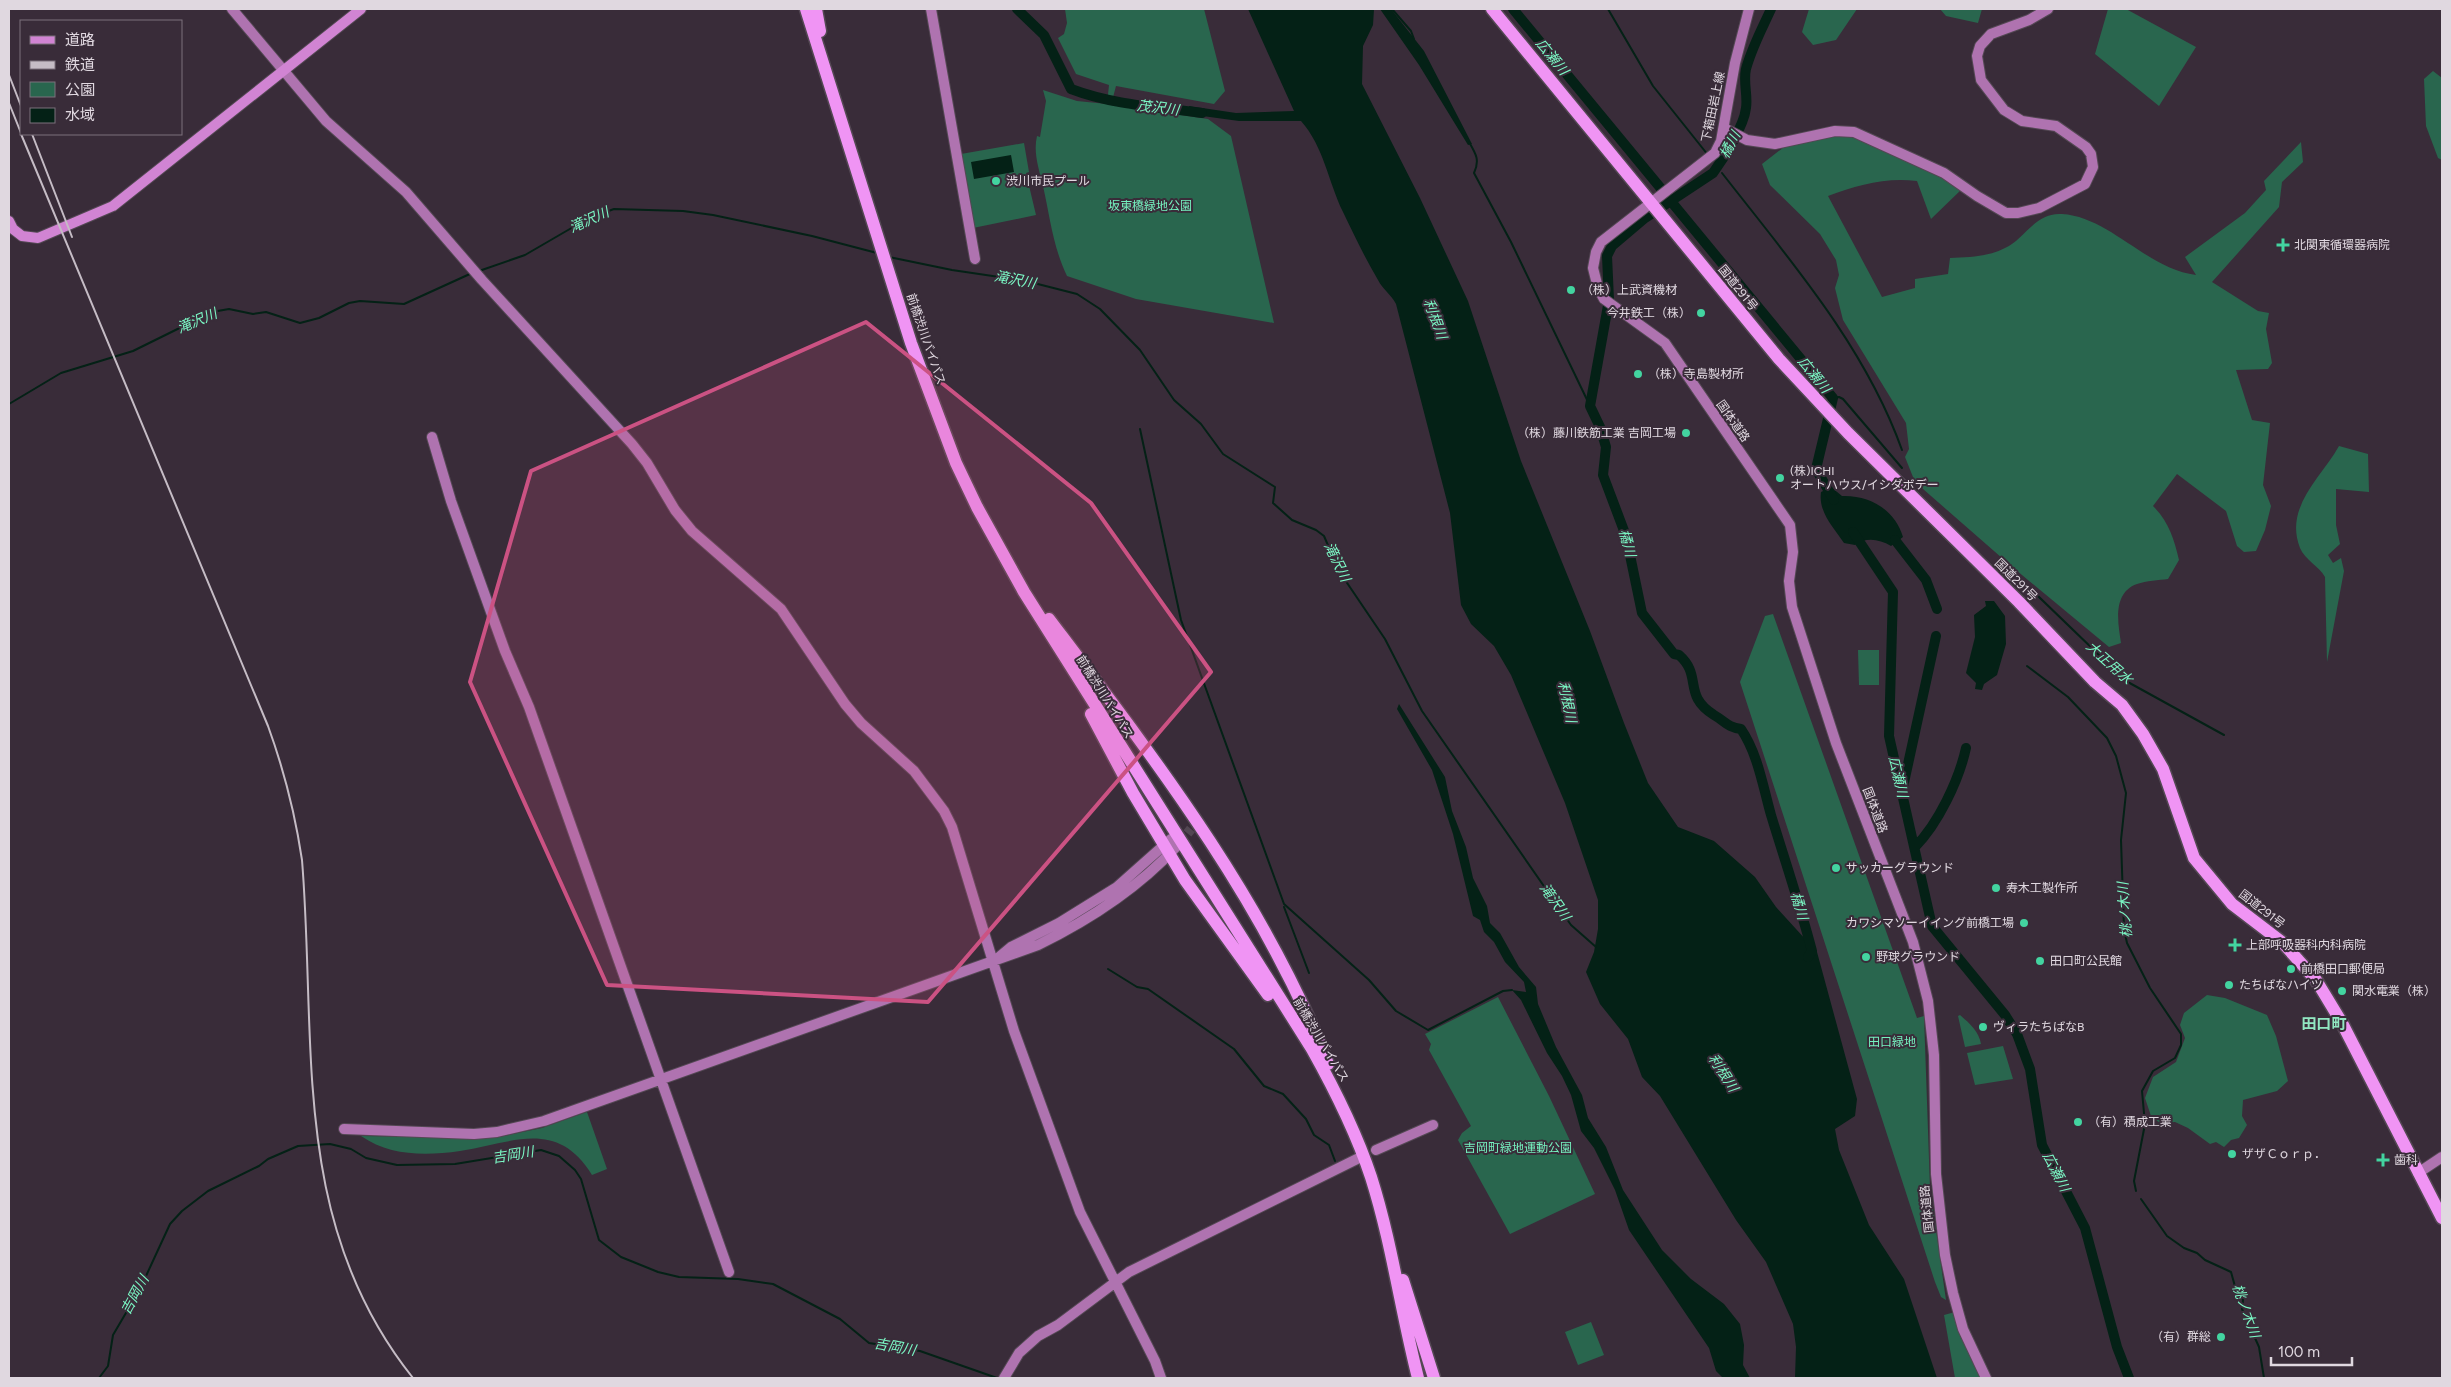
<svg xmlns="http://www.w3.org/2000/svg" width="2451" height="1387" font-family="Figtree,'Noto Sans JP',sans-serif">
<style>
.green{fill:#29664e}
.water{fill:#042116}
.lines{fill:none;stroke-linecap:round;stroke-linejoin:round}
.stream{stroke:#042116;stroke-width:2}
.river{stroke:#042116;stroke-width:10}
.secondary-tunnel{stroke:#524652;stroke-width:10;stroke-dasharray:10 5;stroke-linecap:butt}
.secondary-casing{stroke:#544854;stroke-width:12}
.primary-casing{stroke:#544854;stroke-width:12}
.highway-casing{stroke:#544854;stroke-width:15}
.secondary{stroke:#af73b0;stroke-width:10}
.primary{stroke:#d184d3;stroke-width:10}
.highway{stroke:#f094f4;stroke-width:12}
.rail{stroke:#c5bcc5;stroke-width:2}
.marked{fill:#cb5283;fill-opacity:0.2;stroke:#cb5283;stroke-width:4;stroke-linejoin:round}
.poi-dot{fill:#43d4a0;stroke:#392c39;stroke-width:2}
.labels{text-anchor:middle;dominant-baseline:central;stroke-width:4;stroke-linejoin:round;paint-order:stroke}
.street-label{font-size:12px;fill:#e0d8e0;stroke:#392c39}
.poi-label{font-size:12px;fill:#e0d8e0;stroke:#392c39;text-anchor:start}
.park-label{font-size:12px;fill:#75f2bf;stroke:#392c39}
.water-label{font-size:14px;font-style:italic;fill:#7bf8c5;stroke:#392c39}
.quarter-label{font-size:15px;font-weight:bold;fill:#91e7c1;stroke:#392c39}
</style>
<rect width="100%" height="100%" fill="#392c39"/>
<path class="green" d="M1065 9H1204L1225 91 1214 104 1116 86 1111 105 1208 119 1231 136 1274 323 1136 299 1067 276C1053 247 1050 217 1043 186 1039 169 1033 153 1037 136L1040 137 1046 101 1043 90 1077 101 1107 104 1109 85 1076 74 1058 38 1064 34 1067 23Z
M1809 9H1857L1836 40 1813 45 1802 32Z
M1940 9H1982L1978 23 1946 16Z
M2108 9H2126L2196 47 2159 106 2095 54Z
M2433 71 2442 78V160L2438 158 2426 126 2424 79Z
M1845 133 1964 187 1931 219 1917 181C1886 177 1857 185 1828 196L1882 297 1915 288V279L1948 274 1950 258C1969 257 1988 257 2005 248 2024 240 2035 212 2062 214 2110 217 2147 269 2196 275L2185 257 2245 213 2266 190 2264 181 2301 142 2303 162 2282 182 2279 207 2212 282 2258 311 2269 313 2266 329 2272 363 2268 369 2236 370 2252 420 2270 423 2263 485 2271 506 2265 530 2256 551 2244 552 2237 546 2226 511 2177 474 2153 506C2169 522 2174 539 2179 560L2168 579C2159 580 2146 581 2137 584 2112 593 2118 623 2121 643L2109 647 2010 565 1915 482 1905 457 1909 449 1906 423 1843 320 1835 288 1839 275 1836 260 1820 234 1770 185 1762 164 1784 147Z
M1024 143 1029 172 1026 173 1036 215 973 228 961 154Z
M2339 446 2368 454 2369 492 2336 489V525L2340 544 2328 555 2333 563 2341 558 2344 571 2327 662 2325 577C2319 566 2305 560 2300 548 2284 507 2321 478 2339 446Z
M1773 614 1917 1018 1924 1016 1930 1188 1946 1300 1941 1297 1935 1282 1740 682 1765 616Z
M1858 650H1879V685H1859Z
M2207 995 2225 998 2267 1015 2276 1036 2288 1081 2277 1091 2243 1100 2242 1116 2247 1125 2239 1138 2231 1140 2224 1147 2216 1142 2210 1144 2188 1128 2175 1122 2160 1123 2151 1116 2145 1098 2153 1077 2176 1062 2185 1038 2180 1025 2184 1013Z
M1498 997 1549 1096 1595 1194 1510 1234 1458 1140 1462 1133 1471 1126 1429 1050 1431 1044 1425 1034Z
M1960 1015C1969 1023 1979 1031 1981 1044L1965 1047 1958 1016Z
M2003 1046 2013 1079 1975 1085 1967 1053Z
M587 1112 607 1169 592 1175C557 1118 512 1143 460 1151 425 1156 390 1156 361 1136L494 1138 542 1128Z
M1955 1312 1981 1378H1955L1944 1315Z
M1591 1322 1604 1355 1578 1365 1565 1332Z"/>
<path class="water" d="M1248 9H1374L1373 25 1363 46 1362 84 1420 198 1468 301 1521 461 1590 631 1624 723 1648 783 1678 827 1714 841 1755 877 1776 907 1817 952 1857 1099 1855 1116 1835 1129 1839 1150 1869 1225 1904 1279 1937 1378H1795L1796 1347 1793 1324 1766 1262 1736 1220 1660 1096 1642 1077 1628 1039 1600 1004 1586 972 1594 952 1598 929V900L1565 803 1511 675 1494 646 1471 624 1461 605 1450 513 1396 304C1391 294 1383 290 1378 280 1365 258 1354 235 1343 212 1328 181 1324 147 1301 121H1239L1188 114 1189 106 1236 113 1294 111Z
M1380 9H1391L1424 51 1472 144 1468 145 1419 65Z
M1011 155 1014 172 974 179 971 162Z
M1831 487 1842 496C1870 495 1895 510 1903 537L1891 546C1879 539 1866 537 1855 545L1844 543C1834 528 1818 512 1821 492Z
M1985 601H1994L2005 616 2006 644 1997 675 1984 684 1982 690 1975 689 1976 683 1966 673 1975 637 1974 615 1986 606Z
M1399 704 1445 777 1452 811 1466 847 1473 878 1487 906 1490 923 1500 933 1519 967 1536 987 1538 1004 1556 1047 1582 1095 1588 1118 1606 1147 1623 1190 1662 1250 1691 1279 1724 1304 1740 1324 1744 1345 1743 1365 1750 1378H1723L1716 1371 1709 1348 1629 1230 1615 1190 1594 1148 1581 1131 1571 1095 1562 1076 1547 1053 1521 1000 1512 990 1526 992 1524 982 1505 962 1494 942 1484 932 1480 920 1473 916 1453 834 1432 770 1397 709Z"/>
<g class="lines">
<path class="stream" d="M1392 9 1411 31 1414 39
M1608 9 1653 86 1708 155
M1469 142C1476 154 1480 160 1474 173L1511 242 1591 408
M1722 173C1789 259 1865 346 1902 450
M889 257 952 270 1026 281 1077 294 1100 309 1140 350 1174 400 1201 424 1223 454 1275 487 1273 503 1292 520 1316 530 1324 536 1339 571 1385 639 1422 711 1571 925 1596 947
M479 271 525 255 587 219 614 209 683 211 713 215 812 236 877 253
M1833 398 1839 397 1843 399 1902 468
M9 404 61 373 133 351 212 312 229 309 253 314 266 312 300 323 319 318 349 303 360 301 404 304 472 273
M1140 429 1181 620 1284 904 1369 980 1396 1011 1428 1030 1503 991 1512 990
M2010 569 2126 681 2224 735
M2027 666 2068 697 2107 738 2116 756 2126 793 2121 840 2124 929 2127 943 2150 988 2181 1034V1045L2175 1058 2153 1071 2142 1091 2145 1124 2134 1181 2136 1191
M1284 907 1309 973
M1108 969 1137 987 1148 989 1234 1049 1264 1086 1283 1094 1306 1119 1314 1135 1329 1145 1335 1161
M2141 1199 2167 1236 2184 1248 2197 1253 2205 1260 2231 1272 2236 1290 2243 1300 2242 1309 2259 1347 2264 1378
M99 1378 108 1366 113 1335 140 1289 170 1224 182 1211 208 1191 259 1166 268 1159 298 1146 330 1144 351 1149 366 1158 397 1165 455 1164 541 1150 559 1156 575 1170 581 1179 599 1240 621 1257 658 1272 679 1277 738 1279 773 1284 840 1319 869 1343 920 1351 997 1378"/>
<path class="river" d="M1017 9 1044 35 1071 89C1113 105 1158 107 1202 113
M1513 9 1668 197
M1771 9C1762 29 1752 47 1746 69 1743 82 1748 95 1746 108 1744 126 1724 158 1713 173L1645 218 1612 246 1607 256 1609 300 1590 406 1600 427 1606 447 1603 475 1626 536 1642 613 1674 654 1679 655C1703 676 1682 695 1714 715 1726 722 1727 727 1741 729 1758 754 1763 787 1771 815 1785 861 1800 905 1812 951L1808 957
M1674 205 1833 398 1816 469 1834 500
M1853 532 1893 592 1889 736 1932 926 2005 1015 2017 1034 2030 1069 2042 1145 2085 1228 2117 1347 2129 1378
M1895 540 1926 580 1937 609
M1903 787 1936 636
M1915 847C1938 824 1959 780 1966 748"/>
<path class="secondary-tunnel" d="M1178 845 1191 829"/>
<g class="secondary-casing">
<path id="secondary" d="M232 9 326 121 406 192 482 280 632 444 647 463 675 510 692 531 781 609 845 704 861 723 914 771 944 811 952 827 1014 1031 1080 1212 1155 1361 1161 1378
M931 9 975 259
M1749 9 1735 63 1721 141 1715 153 1601 242 1596 252 1593 268 1598 288 1604 299 1665 343 1790 525 1793 552 1789 581 1792 607 1836 743 1913 942 1928 1001 1934 1055 1936 1174 1945 1255 1953 1293 1963 1329 1986 1378
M1724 128 1747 140 1775 144 1835 131 1854 132 1944 173 1977 196 2006 213H2018L2039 208 2085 184 2093 167 2091 154 2086 147 2056 126 2022 121 2004 110 1981 80 1977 56 1980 46 1991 34 2029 20 2048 9
M432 437 451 501 505 651 529 707 729 1272
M999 957 1011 947 1059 923 1117 887 1171 839
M344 1129 474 1134 497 1132 544 1121 1038 945C1089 920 1137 889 1176 847
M1376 1150 1433 1125
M2418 1173 2442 1157
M1004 1378 1019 1353 1038 1336 1058 1325 1129 1272 1359 1158"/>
</g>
<g class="primary-casing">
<path id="primary" d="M9 221 13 229 22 236 38 238 113 206 361 9"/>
</g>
<g class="highway-casing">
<path id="highway" d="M806 9 911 343 956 463 977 507 1024 592 1312 1049C1335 1090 1356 1132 1371 1177 1392 1243 1401 1312 1418 1378
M816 9 820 31
M1492 9 1779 359 1848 433 2019 602 2095 682 2122 705 2143 734 2163 769 2194 858 2232 904 2283 943 2316 980 2342 1023 2442 1218
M1049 619C1154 758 1264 900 1328 1064
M1091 714 1133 793 1185 880 1268 995
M1403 1280 1434 1378"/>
</g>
<use href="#secondary" class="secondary"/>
<use href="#primary" class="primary"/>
<use href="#highway" class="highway"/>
<path class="rail" d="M9 75 21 106
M9 103 21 133
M21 134 268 726C284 770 295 813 302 860 317 1043 289 1223 413 1378
M32 134 72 237"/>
</g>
<path class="marked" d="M866 322 1091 503 1211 672 928 1002 607 985 470 682 531 471Z"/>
<g class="poi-dot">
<circle cx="996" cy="181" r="5"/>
<path d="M2280.5 237.5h5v5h5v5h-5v5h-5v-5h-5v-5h5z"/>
<circle cx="1571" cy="290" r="5"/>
<circle cx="1701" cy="313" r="5"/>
<circle cx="1638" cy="374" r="5"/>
<circle cx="1686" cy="433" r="5"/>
<circle cx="1780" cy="478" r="5"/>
<circle cx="1836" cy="868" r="5"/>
<circle cx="1996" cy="888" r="5"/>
<circle cx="2024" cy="923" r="5"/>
<path d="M2232.5 937.5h5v5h5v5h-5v5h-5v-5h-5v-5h5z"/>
<circle cx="1866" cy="957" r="5"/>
<circle cx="2040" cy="961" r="5"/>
<circle cx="2291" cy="969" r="5"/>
<circle cx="2229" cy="985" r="5"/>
<circle cx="2342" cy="991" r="5"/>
<circle cx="1983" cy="1027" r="5"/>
<circle cx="2078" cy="1122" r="5"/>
<circle cx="2232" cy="1154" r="5"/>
<path d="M2380.5 1152.5h5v5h5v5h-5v5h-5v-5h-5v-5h5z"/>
<circle cx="2221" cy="1337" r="5"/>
</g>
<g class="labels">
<g class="street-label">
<text transform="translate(1713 107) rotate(-78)">下箱田岩上線</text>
<text transform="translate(1738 288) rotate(51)">国道291号</text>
<text transform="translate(926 339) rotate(71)">前橋渋川バイパス</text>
<text transform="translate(1733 421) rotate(55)">国体道路</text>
<text transform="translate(2016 580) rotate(45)">国道291号</text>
<text transform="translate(1105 697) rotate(58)">前橋渋川バイパス</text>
<text transform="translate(1875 810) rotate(69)">国体道路</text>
<text transform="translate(2262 909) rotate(38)">国道291号</text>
<text transform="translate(1321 1040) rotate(59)">前橋渋川バイパス</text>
<text transform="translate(1927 1209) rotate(-96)">国体道路</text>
</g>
<g class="poi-label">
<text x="1006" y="181">渋川市民プール</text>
<text x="2294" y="245">北関東循環器病院</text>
<text x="1581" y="290">（株）上武資機材</text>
<text x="1691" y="313" text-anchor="end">今井鉄工（株）</text>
<text x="1648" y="374">（株）寺島製材所</text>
<text x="1676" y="433" text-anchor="end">（株）藤川鉄筋工業 吉岡工場</text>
<text x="1790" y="471">(株)ICHI<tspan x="1790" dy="14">オートハウス/イシダボデー</tspan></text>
<text x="1846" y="868">サッカーグラウンド</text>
<text x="2006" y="888">寿木工製作所</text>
<text x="2014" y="923" text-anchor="end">カワシマソーイイング前橋工場</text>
<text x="2246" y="945">上部呼吸器科内科病院</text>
<text x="1876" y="957">野球グラウンド</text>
<text x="2050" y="961">田口町公民館</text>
<text x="2301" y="969">前橋田口郵便局</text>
<text x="2239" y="985">たちばなハイツ</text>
<text x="2352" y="991">関水電業（株）</text>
<text x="1993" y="1027">ヴィラたちばなB</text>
<text x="2088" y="1122">（有）積成工業</text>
<text x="2242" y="1154">ザザＣｏｒｐ．</text>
<text x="2394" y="1160">歯科</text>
<text x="2211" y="1337" text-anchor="end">（有）群総</text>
</g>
<g class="park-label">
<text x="1150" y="206">坂東橋緑地公園</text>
<text x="1892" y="1042">田口緑地</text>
<text x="1518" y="1148">吉岡町緑地運動公園</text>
</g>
<g class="water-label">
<text transform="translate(1552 57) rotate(51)">広瀬川</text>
<text transform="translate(1158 108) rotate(7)">茂沢川</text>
<text transform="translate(1730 145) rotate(-62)">橘川</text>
<text transform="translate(589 220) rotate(-24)">滝沢川</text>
<text transform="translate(1015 280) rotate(11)">滝沢川</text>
<text transform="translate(1435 319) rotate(70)">利根川</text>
<text transform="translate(197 321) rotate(-23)">滝沢川</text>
<text transform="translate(1814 375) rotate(51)">広瀬川</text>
<text transform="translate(1627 543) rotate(75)">橘川</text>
<text transform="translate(1337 562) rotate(64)">滝沢川</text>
<text transform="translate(2109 663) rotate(42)">大正用水</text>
<text transform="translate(1567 702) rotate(78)">利根川</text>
<text transform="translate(1898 777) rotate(77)">広瀬川</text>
<text transform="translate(1555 902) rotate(55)">滝沢川</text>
<text transform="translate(1799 906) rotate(74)">橘川</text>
<text transform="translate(2125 910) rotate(-94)">桃ノ木川</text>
<text transform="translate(1723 1073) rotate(57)">利根川</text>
<text transform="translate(513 1155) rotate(-9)">吉岡川</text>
<text transform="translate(2056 1172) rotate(63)">広瀬川</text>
<text transform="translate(135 1295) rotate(-61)">吉岡川</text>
<text transform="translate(2246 1311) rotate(70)">桃ノ木川</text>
<text transform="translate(895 1347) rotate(10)">吉岡川</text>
</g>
<g class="quarter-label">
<text x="2324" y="1024">田口町</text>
</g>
</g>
<rect width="2451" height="1387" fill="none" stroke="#e0d8e0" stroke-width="20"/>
<rect x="20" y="20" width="162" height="115" fill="#392c39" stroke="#7c717c"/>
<rect x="30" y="36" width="25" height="8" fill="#d184d3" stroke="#7c717c"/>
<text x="65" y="45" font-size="15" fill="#e0d8e0">道路</text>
<rect x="30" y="61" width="25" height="8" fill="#c5bcc5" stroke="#7c717c"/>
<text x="65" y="70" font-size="15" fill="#e0d8e0">鉄道</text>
<rect x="30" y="82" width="25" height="15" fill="#29664e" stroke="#7c717c"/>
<text x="65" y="95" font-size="15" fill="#e0d8e0">公園</text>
<rect x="30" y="108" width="25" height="15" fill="#042116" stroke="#7c717c"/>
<text x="65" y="120" font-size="15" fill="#e0d8e0">水域</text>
<path d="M2271 1357v8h81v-8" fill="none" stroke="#e0d8e0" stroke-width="2.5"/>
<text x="2278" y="1357" font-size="15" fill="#e0d8e0" stroke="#392c39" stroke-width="4" paint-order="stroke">100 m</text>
</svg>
